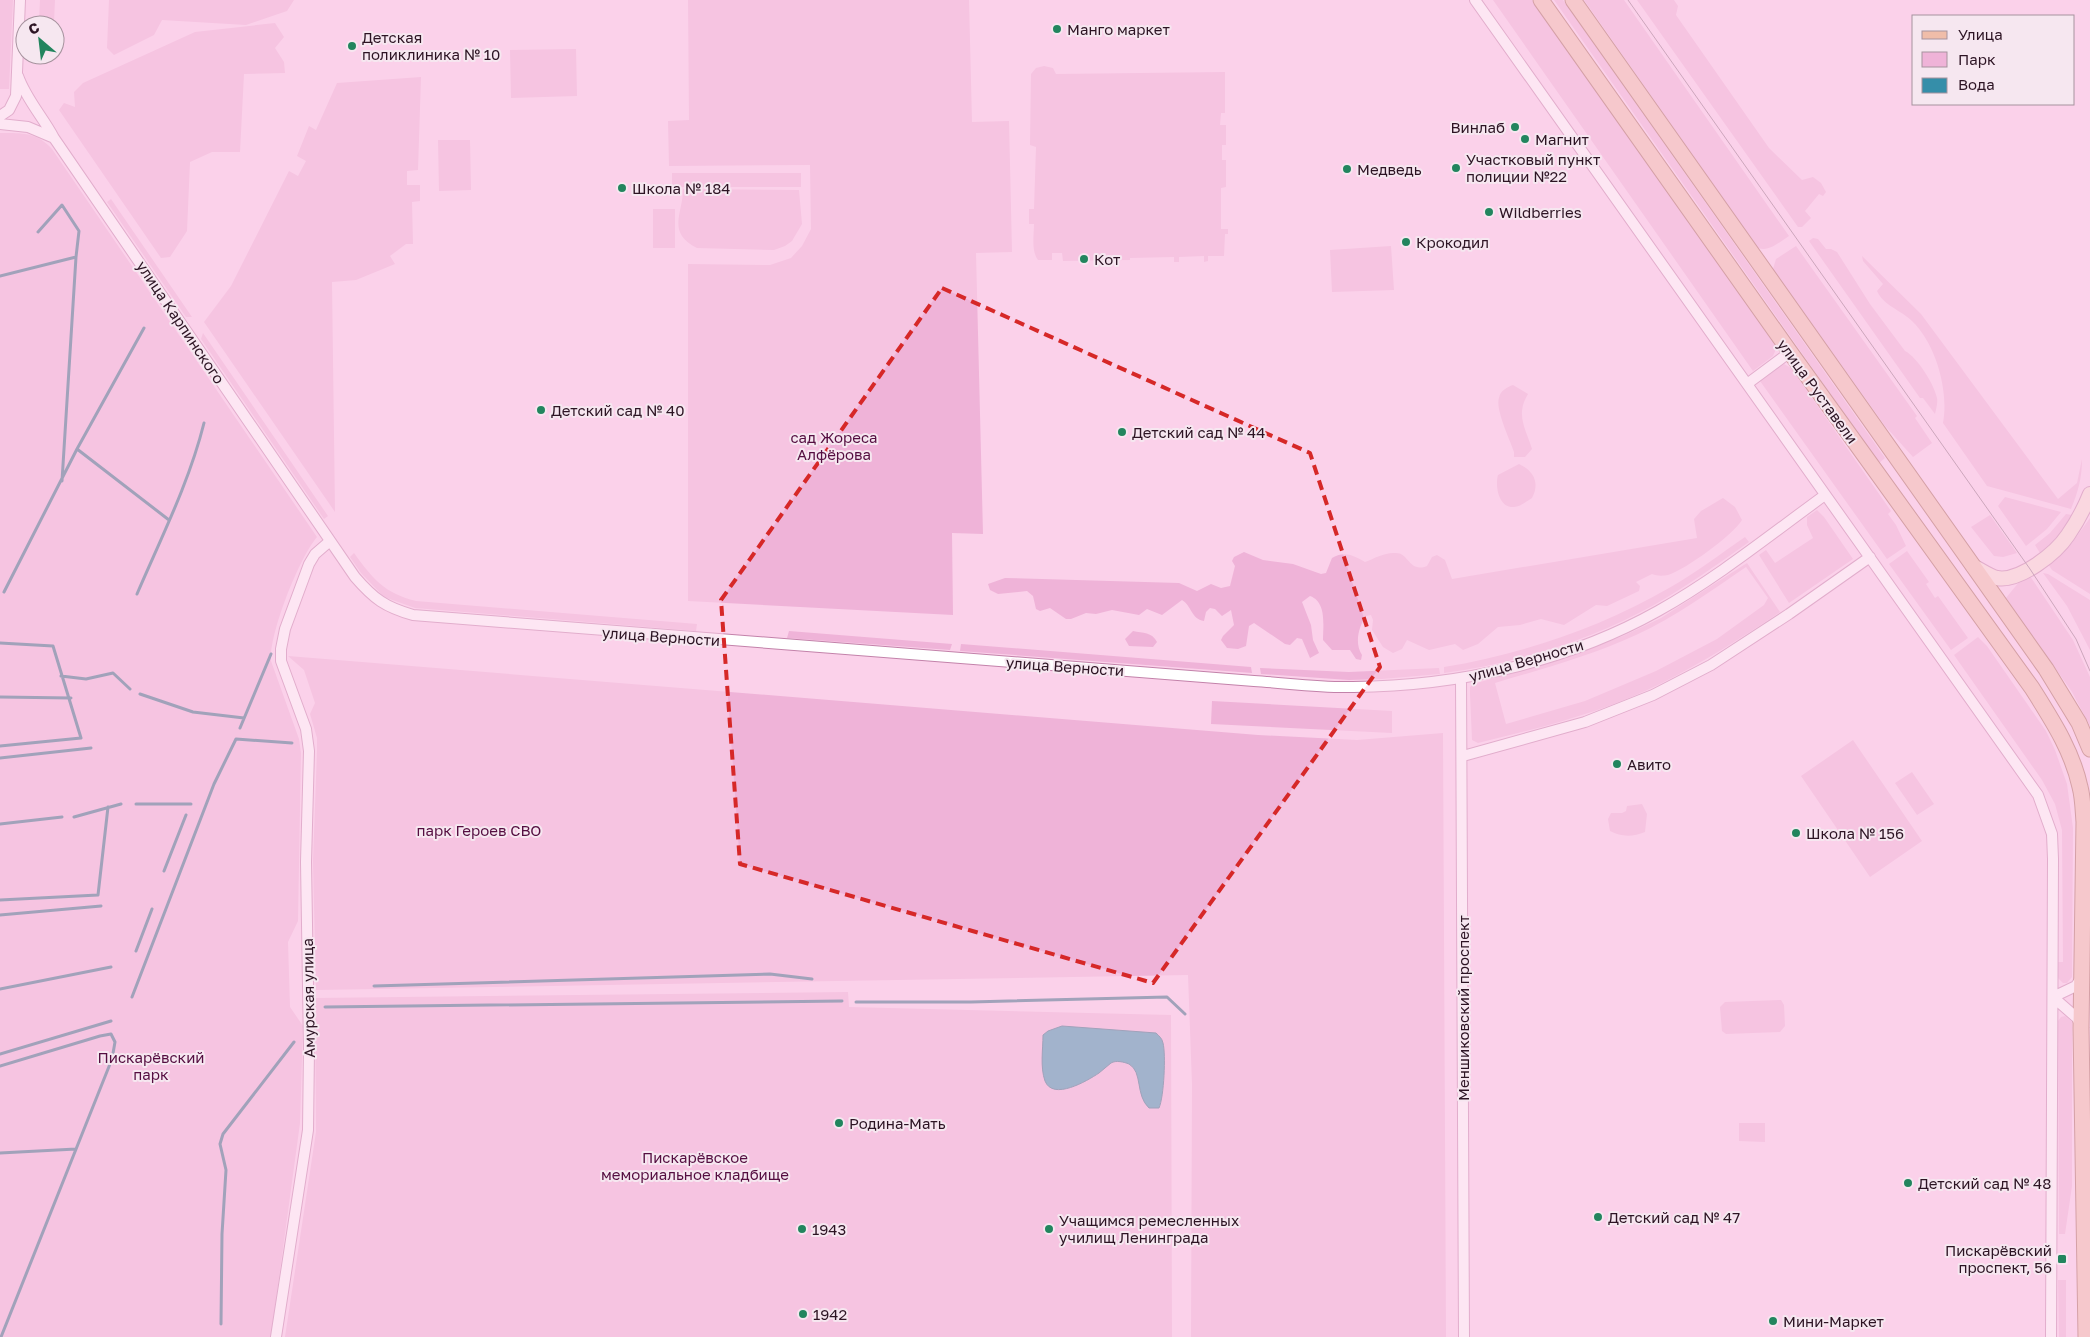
<svg xmlns="http://www.w3.org/2000/svg" width="2090" height="1337" font-family="'Golos Text',sans-serif">
<style>
.green{fill:#efb3d8;fill-rule:evenodd}
.water{fill:#358ea9;stroke:#336981}
.lines{fill:none;stroke-linecap:round;stroke-linejoin:round}
.stream{stroke:#336981;stroke-width:3}
.minor-casing{stroke:#c382aa;stroke-width:12}
.secondary-casing{stroke:#c382aa;stroke-width:16}
.primary-casing{stroke:#a56555;stroke-width:17}
.minor{stroke:#fff;stroke-width:10}
.secondary{stroke:#f8ded4;stroke-width:14}
.primary{stroke:#f0bda9;stroke-width:15}
.tram{stroke:#937186;stroke-width:1}
.marked{fill:none;stroke:#d62828;stroke-width:4;stroke-dasharray:10 6;stroke-linejoin:round}
.poi-dot{fill:#22855e;stroke:#f6e7f0;stroke-width:2}
.labels{text-anchor:middle;dominant-baseline:central;stroke-width:4;stroke-linejoin:round;paint-order:stroke}
.poi-label{font-size:15px;fill:#2d1424;stroke:#f6e7f0;text-anchor:start}
.street-label{font-size:15px;fill:#2d1424;stroke:#f6e7f0}
.park-label{font-size:15px;fill:#550e41;stroke:#f6e7f0}
</style>
<rect width="100%" height="100%" fill="#fbd1ea"/>
<path class="green" d="M0 0H13L9 89H0Z
M40 0H55L54 22 39 21Z
M109 0H294L287 11 246 25 162 20 154 35 114 55 107 48Z
M688 0H969L972 122 1009 121 1012 252 976 253 983 534 952 533 953 615 688 601V264L770 265 791 258 802 246 811 229 810 165 669 166 668 121 689 120Z
M1493 0H1532L1775 345 1776 349 1773 356 1753 371Z
M1554 0H1563L1885 458 1879 463Z
M1584 0H1624L1789 236C1779 242 1770 252 1758 248Z
M1637 0H1674L1678 6 1676 15 1769 148 1802 180 1813 177 1821 183 1826 192 1823 196 1819 194 1805 211 1811 218 1802 227H1798Z
M275 23 284 37 275 48 284 62 285 73 244 74 240 152H212L190 162 187 231 170 257 161 258 59 110 64 103 75 107 74 92 83 83 195 32Z
M576 49 577 96 511 98 510 50Z
M1044 66 1053 68 1056 74 1225 72V113H1221L1220 125H1226V145H1222V160H1226V187L1221 188V229H1228V234H1225L1224 256H1208V261L1204 262V256L1179 257V262H1174V257L1130 258V260L1063 261 1062 253H1052V260H1038C1031 251 1034 235 1034 224H1029V209H1034L1036 147 1030 145 1031 74 1036 68Z
M421 77 418 170 407 171V185H420V201L412 202 413 244H406L390 256 395 264 356 280 332 282 335 512 204 322 231 286 289 171 298 176 306 161 297 156 309 126 316 130 337 83Z
M0 133C21 133 37 132 52 149L317 537C299 558 269 634 271 661L299 739 301 753 298 921 288 942 290 1007 303 1026 300 1123 271 1337H0Z
M438 140H470L471 190 439 191Z
M672 173H801V187H672Z
M683 189 799 190 802 224 792 241 785 246 774 250 697 248C666 232 683 214 683 189Z
M111 199 192 317H186L107 202Z
M653 209H675V248H653Z
M1813 238 1818 239 1826 249H1831L1837 252 1870 304 1905 351C1917 357 1934 384 1937 398 1938 403 1936 409 1935 414L1923 398H1920L1809 241Z
M1391 246 1394 290 1332 292 1330 250Z
M1796 246 1917 416 1915 418 1932 443 1913 457 1885 426 1773 269 1776 259Z
M1862 256 1921 314 2058 499 2077 483 2082 459C2082 478 2078 492 2071 509L1987 486 1943 423C1949 391 1936 344 1912 321 1901 310 1884 306 1877 291L1883 284 1863 261Z
M203 333 328 516 324 519 201 339Z
M1784 364 1791 368 1891 511 1888 514 1896 525 1906 546 1887 559 1760 381Z
M1513 385 1528 394C1515 415 1526 429 1532 449L1525 457H1514V452C1510 440 1495 409 1499 398 1500 391 1507 387 1513 385Z
M1519 464C1534 471 1540 483 1532 498 1527 501 1520 507 1514 507 1498 508 1495 485 1498 475Z
M2005 497 2061 512 2047 529 2026 546 1998 506Z
M1723 498 1735 507 1742 520C1733 535 1685 570 1668 575 1662 576 1657 576 1652 574L1636 582 1640 586 1639 591 1607 606 1596 605 1564 625 1541 619 1520 625 1498 627 1478 644 1463 650 1455 644 1429 650 1407 640 1402 649 1393 653 1383 647 1372 630 1373 620 1371 615 1366 616C1359 626 1354 643 1362 655L1361 660 1356 659 1350 650H1332L1323 640C1323 626 1327 602 1310 596L1302 602 1311 625 1313 640 1319 653 1310 658 1302 639 1297 638 1290 645 1285 644 1254 623 1249 626 1246 646 1238 649 1227 648 1221 640 1223 636 1234 625 1231 610 1222 616 1215 609 1210 608 1206 612 1204 621C1191 619 1192 606 1182 600L1162 615 1147 609 1139 615 1112 610 1096 614 1086 613 1071 619H1066L1050 608 1040 611 1036 609 1033 596 1027 591 998 594 990 590 988 584 1005 578 1179 583 1197 591 1211 584 1221 588 1230 586 1235 566 1232 561 1234 557 1244 552 1263 560 1293 564 1321 574 1326 573 1332 558C1345 551 1352 555 1365 562 1375 558 1385 552 1396 553 1409 553 1409 573 1427 566L1432 557 1437 555 1445 560 1452 579 1697 538 1694 519 1701 511Z
M1817 510 1824 517 1853 559 1789 603 1759 555 1766 550 1775 563 1813 538 1807 525V517Z
M2066 514 2072 515C2063 531 2054 543 2040 553L2035 545 2050 533Z
M1990 515 2017 553 2003 557 1994 556 1971 527Z
M2090 518V594L2052 570 2048 564 2072 543Z
M1745 537 1749 542C1718 564 1687 586 1654 605 1591 640 1515 664 1444 673V667C1522 654 1600 628 1669 588 1696 573 1720 554 1745 537Z
M1907 551 1929 582 1926 584 1935 598 1938 596 1968 638 1951 650 1889 564Z
M354 553C373 579 384 593 416 601L697 624 696 631 415 608 384 597 361 573 350 557Z
M1747 563 1780 612C1742 638 1703 662 1662 683 1605 712 1540 728 1478 743L1472 740 1470 694V687L1473 684 1562 659 1623 636 1661 618ZM1746 567 1768 598 1764 605 1717 639 1656 671 1585 701 1506 724 1495 683C1542 669 1590 656 1636 635 1675 617 1711 591 1746 567Z
M2043 573 2048 574 2090 600V650L2067 606Z
M2030 576 2073 640 2090 677V726L2072 692 2006 598 2019 582Z
M789 631 952 644 950 650 787 638Z
M1133 631C1143 633 1152 632 1157 642L1153 647 1129 646 1125 639Z
M1978 637 1987 646 2046 731 2055 750 2067 784 2073 828 2072 977 2067 983H2063L2058 978V962H2063L2062 830 2055 804 2042 780 1954 655Z
M961 644 1251 667 1252 673 960 651Z
M288 656 1258 735 1357 740 1443 733 1446 1337H1191L1192 1084 1188 975 316 990 313 862 317 750V738L310 714 315 703 304 670Z
M1260 668 1349 672 1439 668 1440 674 1382 679 1349 680 1261 674Z
M1212 701 1392 711V733L1211 724Z
M1853 740 1922 841 1870 877 1801 776Z
M1912 772 1934 804 1917 815 1895 783Z
M1642 804 1647 814 1645 832C1633 837 1621 837 1610 831L1608 819 1611 813H1622L1626 811 1627 806Z
M848 992 849 1007 1171 1015 1172 1337H285L316 1132 315 998Z
M1781 1000 1784 1005 1785 1026 1780 1032 1726 1034 1722 1031 1720 1007 1725 1002Z
M2065 1016 2072 1022V1186L2065 1234H2059L2058 1021 2061 1017Z
M1739 1123H1765V1142L1739 1141Z
M2058 1280H2066V1337H2059Z"/>
<path class="water" d="M1062 1026 1156 1033C1159 1036 1162 1038 1163 1043 1166 1054 1164 1097 1159 1108H1149C1135 1095 1143 1072 1129 1064 1124 1062 1116 1060 1111 1063 1107 1066 1103 1070 1099 1073 1087 1081 1053 1101 1045 1081 1040 1067 1043 1049 1043 1035L1048 1031Z"/>
<g class="lines">
<path class="stream" d="M38 232 62 205 79 231 76 257
M0 276 76 257 62 481
M77 449 169 520
M4 592 77 449 144 328
M137 594C161 538 189 483 204 423
M0 643 53 646 81 738 0 746
M61 676 86 679 113 673 130 689
M140 694 193 712 244 718
M0 697 71 698
M240 728 271 654
M0 758 91 748
M136 804H191
M74 817 121 804
M0 824 62 817
M164 871 186 815
M0 900 98 895 108 807
M0 915 101 906
M136 951 152 909
M374 986 770 974 812 979
M0 989 111 967
M132 997 214 784 236 739 292 743
M856 1002H971L1167 997 1185 1014
M325 1007 842 1001
M0 1054 111 1021
M0 1066 100 1036 111 1034 115 1042 112 1059 1 1337
M0 1153 76 1149
M221 1324 222 1234 226 1170 220 1144 223 1134 294 1042"/>
<g class="minor-casing">
<path id="minor" d="M1475 0 2038 795 2052 834 2053 859 2051 1337
M18 76C26 99 43 117 54 138L355 577C374 599 385 607 413 615L1254 681C1287 683 1320 688 1353 687 1457 686 1565 663 1658 611 1717 578 1770 535 1825 495
M0 116 9 110 16 96 20 0
M0 124 28 127 54 138
M1747 384 1790 352
M1461 678 1464 1337
M1463 756 1585 722 1653 695 1711 665 1789 614 1870 557
M2053 997 2077 1018 2080 1024
M2053 997 2076 986 2081 978
M276 1337 308 1130 309 1049 306 862 309 751 306 729 281 661V649L285 629 309 564 315 554 330 541"/>
</g>
<g class="secondary-casing">
<path id="secondary" d="M1973 566C1981 570 1989 576 1997 578 2020 582 2056 553 2068 535 2077 522 2084 509 2090 494"/>
</g>
<g class="primary-casing">
<path id="primary" d="M1541 0 1790 352 2032 688C2052 720 2072 750 2080 787 2083 798 2083 810 2084 822L2081 1028 2086 1337
M1573 0 2046 669 2079 723 2090 749"/>
</g>
<use href="#minor" class="minor"/>
<use href="#secondary" class="secondary"/>
<use href="#primary" class="primary"/>
<path class="tram" d="M1628 0 2030 569 2076 639 2090 671"/>
</g>
<path d="M0 0H2090V1337H0ZM942 288 1310 453 1380 667 1153 983 740 864 721 600Z" fill="#fbd1ea" fill-opacity=".55" fill-rule="evenodd"/>
<path class="marked" d="M942 288 1310 453 1380 667 1153 983 740 864 721 600Z"/>
<g class="poi-dot">
<circle cx="1057" cy="29" r="5"/>
<circle cx="352" cy="46" r="5"/>
<circle cx="1515" cy="127" r="5"/>
<circle cx="1525" cy="139" r="5"/>
<circle cx="1456" cy="168" r="5"/>
<circle cx="1347" cy="169" r="5"/>
<circle cx="622" cy="188" r="5"/>
<circle cx="1489" cy="212" r="5"/>
<circle cx="1406" cy="242" r="5"/>
<circle cx="1084" cy="259" r="5"/>
<circle cx="541" cy="410" r="5"/>
<circle cx="1122" cy="432" r="5"/>
<circle cx="1617" cy="764" r="5"/>
<circle cx="1796" cy="833" r="5"/>
<circle cx="839" cy="1123" r="5"/>
<circle cx="1908" cy="1183" r="5"/>
<circle cx="1598" cy="1217" r="5"/>
<circle cx="802" cy="1229" r="5"/>
<circle cx="1049" cy="1229" r="5"/>
<rect x="2057" y="1254" width="10" height="10" rx="2.5"/>
<circle cx="803" cy="1314" r="5"/>
<circle cx="1773" cy="1321" r="5"/>
</g>
<g class="labels">
<g class="poi-label">
<text x="1067" y="29">Манго маркет</text>
<text x="362" y="37">Детская<tspan x="362" dy="17">поликлиника № 10</tspan></text>
<text x="1505" y="127" text-anchor="end">Винлаб</text>
<text x="1535" y="139">Магнит</text>
<text x="1466" y="159">Участковый пункт<tspan x="1466" dy="17">полиции №22</tspan></text>
<text x="1357" y="169">Медведь</text>
<text x="632" y="188">Школа № 184</text>
<text x="1499" y="212">Wildberries</text>
<text x="1416" y="242">Крокодил</text>
<text x="1094" y="259">Кот</text>
<text x="551" y="410">Детский сад № 40</text>
<text x="1132" y="432">Детский сад № 44</text>
<text x="1627" y="764">Авито</text>
<text x="1806" y="833">Школа № 156</text>
<text x="849" y="1123">Родина-Мать</text>
<text x="1918" y="1183">Детский сад № 48</text>
<text x="1608" y="1217">Детский сад № 47</text>
<text x="1059" y="1220">Учащимся ремесленных<tspan x="1059" dy="17">училищ Ленинграда</tspan></text>
<text x="812" y="1229">1943</text>
<text x="2052" y="1250" text-anchor="end">Пискарёвский<tspan x="2052" dy="17">проспект, 56</tspan></text>
<text x="813" y="1314">1942</text>
<text x="1783" y="1321">Мини-Маркет</text>
</g>
<g class="street-label">
<text transform="translate(181 322) rotate(56)">улица Карпинского</text>
<text transform="translate(1818 391) rotate(54)">улица Руставели</text>
<text transform="translate(661 636) rotate(4)">улица Верности</text>
<text transform="translate(1526 660) rotate(-16)">улица Верности</text>
<text transform="translate(1065 666) rotate(4)">улица Верности</text>
<text transform="translate(308 998) rotate(-91)">Амурская улица</text>
<text transform="translate(1463 1008) rotate(-90)">Меншиковский проспект</text>
</g>
<g class="park-label">
<text x="834" y="437">сад Жореса<tspan x="834" dy="17">Алфёрова</tspan></text>
<text x="479" y="830">парк Героев СВО</text>
<text x="151" y="1057">Пискарёвский<tspan x="151" dy="17">парк</tspan></text>
<text x="695" y="1157">Пискарёвское<tspan x="695" dy="17">мемориальное кладбище</tspan></text>
</g>
</g>
<rect x="1912" y="15" width="162" height="90" fill="#f6e7f0" stroke="#a6939e"/>
<rect x="1922" y="31" width="25" height="8" fill="#f0bda9" stroke="#a6939e"/>
<text x="1958" y="40" font-size="15" fill="#2d1424">Улица</text>
<rect x="1922" y="52" width="25" height="15" fill="#efb3d8" stroke="#a6939e"/>
<text x="1958" y="65" font-size="15" fill="#2d1424">Парк</text>
<rect x="1922" y="78" width="25" height="15" fill="#358ea9" stroke="#a6939e"/>
<text x="1958" y="90" font-size="15" fill="#2d1424">Вода</text>
<g transform="translate(40 40) rotate(332)"><circle r="24" fill="#f6e7f0" stroke="#a6939e"/>
<path d="M0-4L9 19L0 12L-9 19Z" fill="#22855e"/>
<text y="-8" font-size="14" font-weight="bold" text-anchor="middle" fill="#2d1424">С</text>
</g>
</svg>
